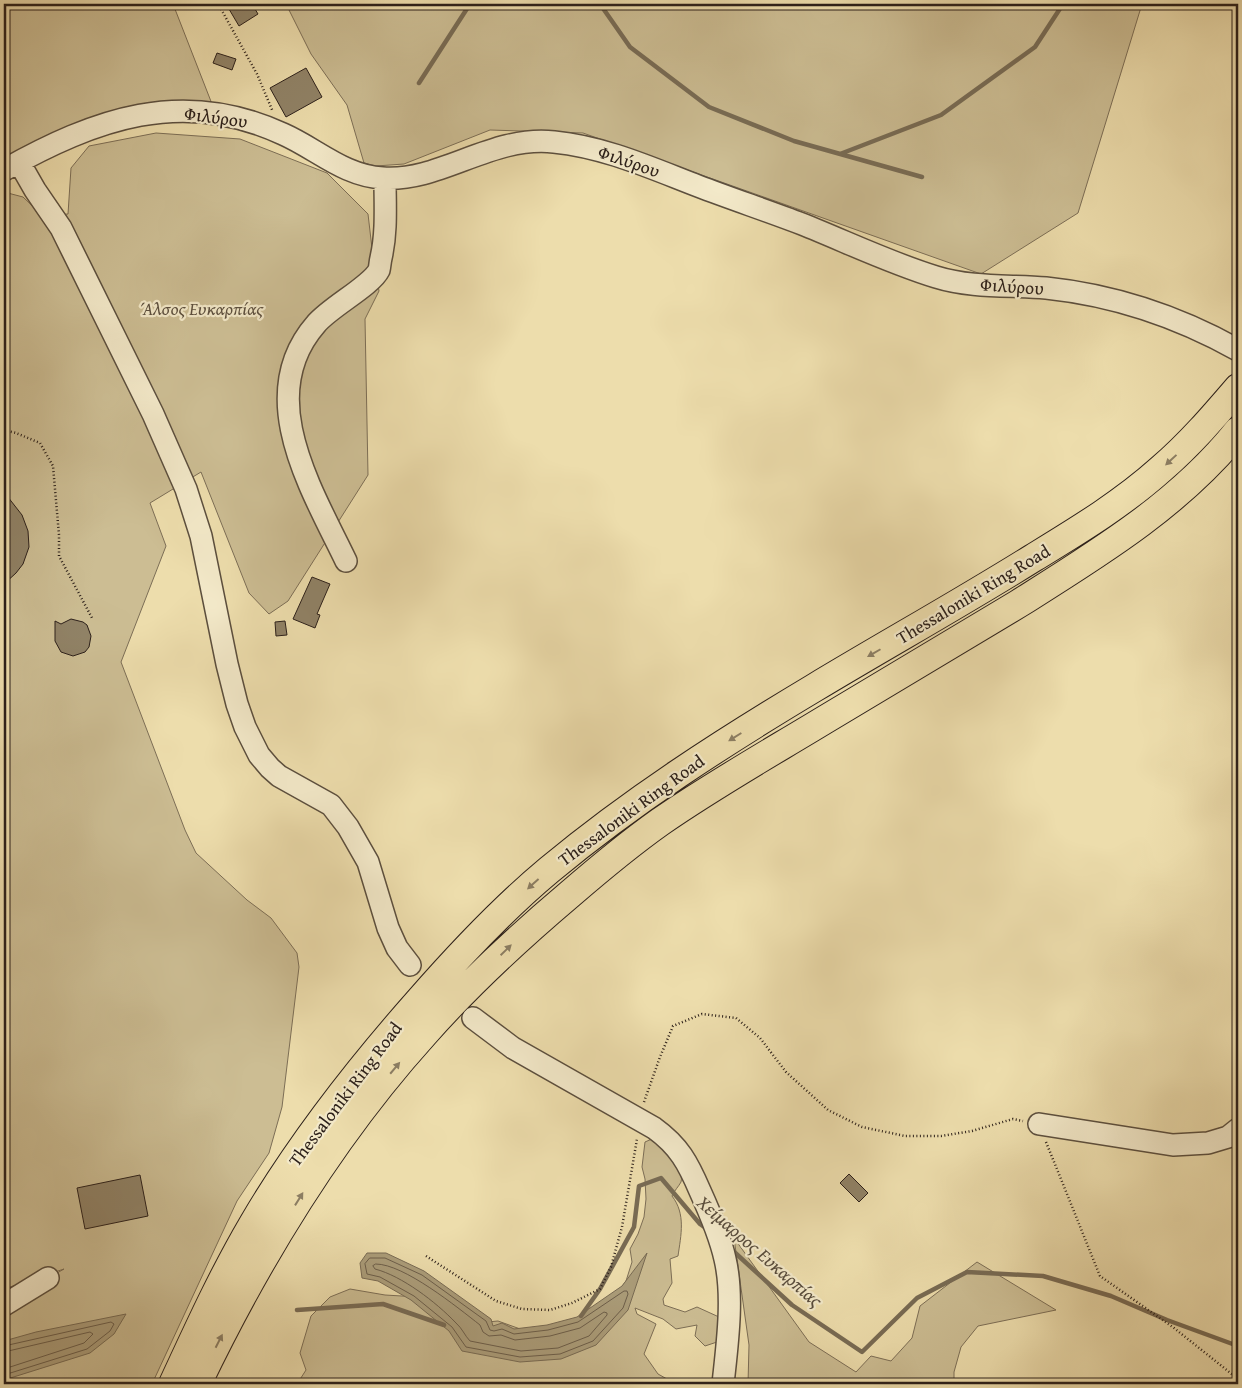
<svg xmlns="http://www.w3.org/2000/svg" width="1242" height="1388" font-family="'Gentium Book Plus',serif">
<style>
.green{fill:#ccbd93;stroke:#7c6e56}
.water{fill:#ab9d7a;stroke:#786b54}
.lines{fill:none;stroke-linecap:round;stroke-linejoin:round}
.shore{stroke:#6c5e4a;stroke-width:1}
.stream{stroke:#786b54;stroke-width:4.5}
.building{fill:#908266;stroke:#2c201a}
.minor-casing{stroke:#5c4f3e;stroke-width:24}
.highway-casing{stroke:#2c201a;stroke-width:30}
.path{stroke:#2c201a;stroke-width:2.5;stroke-dasharray:1 2.5;stroke-linecap:butt}
.minor{stroke:#f3e9c9;stroke-width:21}
.highway{stroke:#edddac;stroke-width:28}
.oneway{fill:#8c7e63}
.labels{text-anchor:middle;dominant-baseline:central;stroke-width:4.5;stroke-linejoin:round;paint-order:stroke}
.street-label{font-size:18px;fill:#2c201a;stroke:#f3e9c9}
.park-label{font-size:18px;font-style:italic;fill:#5c4f3e;stroke:#f3e9c9}
.water-label{font-size:19px;font-style:italic;fill:#584c3c;stroke:#f3e9c9}
</style>
<rect width="100%" height="100%" fill="#edddac"/>
<filter id="stains"><feTurbulence type="fractalNoise" baseFrequency=".004" numOctaves="4"/><feColorMatrix values="0 0 0 0 .2 0 0 0 0 .09 0 0 0 0 .02 0 0 0 .5 -.17"/></filter>
<radialGradient id="worn" r=".72"><stop offset=".6" stop-color="#630" stop-opacity="0"/><stop offset="1" stop-color="#630" stop-opacity=".3"/></radialGradient>
<path class="green" d="M4 4H173L212 104 4 160Z
M286 4H1142L1078 213 981 274 583 133 490 130 404 164 376 166 364 163 347 105 311 54Z
M156 133 240 139 327 173 368 214 373 257 379 291 365 319 368 475 288 601 269 614 249 593 201 472 150 503 166 546 121 662 185 830 196 853 247 900 271 918 297 953 299 967 282 1107 269 1153 237 1201 152 1384H4V1309L45 1280 64 1269 4 1289V192L23 197 43 216 68 214 71 168 89 146Z
M654 1138C663 1145 685 1169 681 1182 679 1186 674 1191 672 1196 686 1214 681 1235 678 1256L670 1259 672 1283 663 1299 664 1305 685 1312 697 1307 719 1317 717 1342 705 1346 695 1336 697 1325 676 1329 663 1319 635 1308 637 1314 656 1324 644 1354 658 1374 676 1384H297L306 1370 300 1353 311 1316 330 1297 350 1289 385 1295 452 1299 487 1322 498 1321 523 1330 563 1338 614 1297 626 1281 632 1262 630 1249 638 1234 644 1217 646 1199 645 1179 642 1167 645 1142Z
M734 1238 809 1342 856 1372 871 1356 891 1361 912 1338 920 1306 977 1262 1056 1310 978 1326 961 1347 954 1372V1384H748L749 1345Z"/>
<path class="water" d="M367 1253H386L424 1271 491 1319 493 1326 502 1323 514 1329 547 1325 577 1317 622 1286 647 1253 628 1310 596 1345 561 1359 520 1362 462 1351 449 1331 411 1300 378 1281 362 1278 360 1263Z
M126 1314 114 1334 90 1353 4 1380V1341L36 1332Z"/>
<g class="lines">
<path class="shore" d="M370 1258H385L422 1275 486 1321 490 1330 494 1331 502 1329 514 1334 548 1330 578 1322 624 1291H627L628 1294 623 1308 593 1341 560 1354 520 1357 466 1347 452 1327 414 1296 380 1277 367 1274 365 1264Z
M376 1264C404 1264 457 1307 480 1325L483 1332 489 1336 501 1335 515 1340 550 1336 580 1328 604 1312 607 1313V1315L589 1336 558 1348 521 1351 470 1341C465 1336 462 1328 456 1323 436 1302 402 1276 375 1269L373 1266Z
M4 1346 111 1322 114 1324 110 1331 87 1349 4 1375
M4 1352 90 1332 93 1334 84 1343 4 1369"/>
<path class="stream" d="M600 4 630 47 709 107 794 141 922 177
M419 83 470 4
M840 154 941 115 1035 47 1063 4
M731 1249 792 1305 862 1352 917 1298 967 1272 1043 1276 1111 1296 1167 1320 1238 1346
M297 1310 383 1304 444 1325
M581 1316 600 1289 634 1227 639 1186 661 1178 700 1224 707 1229"/>
</g>
<path class="building" d="M226 4H252L258 14 239 26Z
M217 53 236 59 232 70 213 63Z
M306 68 322 97 286 117 270 88Z
M4 492 22 515 28 531 29 547 23 564 16 573 4 584Z
M312 577 330 584 317 614 320 615 315 628 293 619Z
M71 619 83 622 87 625 91 636 89 647 85 652 73 656 61 652 55 641V621L61 624Z
M285 621 287 635 276 636 275 622Z
M849 1174 868 1193 859 1202 840 1183Z
M140 1175 148 1216 85 1229 77 1188Z"/>
<g class="lines">
<g class="minor-casing">
<path id="minor" d="M19 162 35 190 61 228 153 414 186 489 201 536 227 664 237 704 245 727 259 755 270 768 279 776 331 805 348 827 368 862 388 928 397 948 410 965
M4 170C95 119 182 87 283 134 317 149 344 176 383 178 441 182 491 135 554 142 605 147 651 168 698 186 732 199 768 211 802 224 847 242 890 263 936 277 971 288 1010 285 1046 288 1113 295 1179 317 1238 350
M346 561C312 490 253 396 316 324 330 307 371 286 379 270 380 266 380 262 381 258 387 232 385 205 385 179
M473 1018 513 1048 654 1128C679 1146 688 1163 700 1191 710 1213 720 1236 725 1259 734 1297 727 1346 723 1384
M1039 1124 1173 1145 1208 1143 1228 1137 1238 1129
M4 1305 48 1278"/>
</g>
<g class="highway-casing">
<path id="highway" d="M173 1384C198 1330 223 1275 253 1224 300 1144 357 1071 418 1002 459 955 501 910 549 870 632 801 722 743 814 688 887 644 961 603 1033 558 1077 531 1122 504 1161 469 1190 444 1214 416 1238 388
M197 1384C257 1259 331 1137 424 1034 469 983 518 938 570 894 599 869 629 844 660 822 713 785 770 753 826 719 890 681 954 643 1018 604 1096 555 1180 504 1238 431"/>
</g>
<path class="path" d="M221 9 257 74 273 112
M4 430 16 433 40 443 53 466 59 535V556L92 618
M644 1102 660 1057 673 1026 702 1014 736 1018 760 1038 786 1072 828 1110 862 1127 905 1136H941L972 1131 1013 1119 1023 1121
M1046 1142 1100 1276 1174 1328 1238 1379
M426 1256 496 1301 522 1309 550 1310 572 1303 600 1289 611 1267 622 1227 637 1139"/>
<use href="#minor" class="minor"/>
<use href="#highway" class="highway"/>
</g>
<defs><path id="oneway-solid" d="M-6-.8H1V-3.2L6.5 0L1 3.2V.8H-6Z" transform="scale(1.25)"/></defs>
<g class="oneway">
<use href="#oneway-solid" transform="translate(1171 460) rotate(137)"/>
<use href="#oneway-solid" transform="translate(874 653) rotate(150)"/>
<use href="#oneway-solid" transform="translate(735 737) rotate(148)"/>
<use href="#oneway-solid" transform="translate(533 884) rotate(138)"/>
<use href="#oneway-solid" transform="translate(506 950) rotate(-44)"/>
<use href="#oneway-solid" transform="translate(395 1068) rotate(-50)"/>
<use href="#oneway-solid" transform="translate(299 1199) rotate(-58)"/>
<use href="#oneway-solid" transform="translate(219 1341) rotate(-63)"/>
</g>
<g class="labels">
<g class="street-label">
<text transform="translate(216 117) rotate(8)">Φιλύρου</text>
<text transform="translate(629 161) rotate(19)">Φιλύρου</text>
<text transform="translate(1012 286) rotate(4)">Φιλύρου</text>
<text transform="translate(973 594) rotate(-31)">Thessaloniki Ring Road</text>
<text transform="translate(631 810) rotate(-36)">Thessaloniki Ring Road</text>
<text transform="translate(345 1094) rotate(-53)">Thessaloniki Ring Road</text>
</g>
<g class="park-label">
<text x="202" y="308">Άλσος Ευκαρπίας</text>
</g>
<g class="water-label">
<text transform="translate(760 1251) rotate(41)">Χείμαρρος Ευκαρπίας</text>
</g>
</g>
<rect width="1242" height="1388" fill="none" stroke="#edddac" stroke-width="20"/>
<rect x="5" y="5" width="1232" height="1378" fill="none" stroke="#2c201a" stroke-width="2.5"/>
<rect x="10" y="10" width="1222" height="1368" fill="none" stroke="#2c201a"/>
<rect width="100%" height="100%" filter="url(#stains)"/>
<rect width="100%" height="100%" fill="url(#worn)"/>
</svg>
